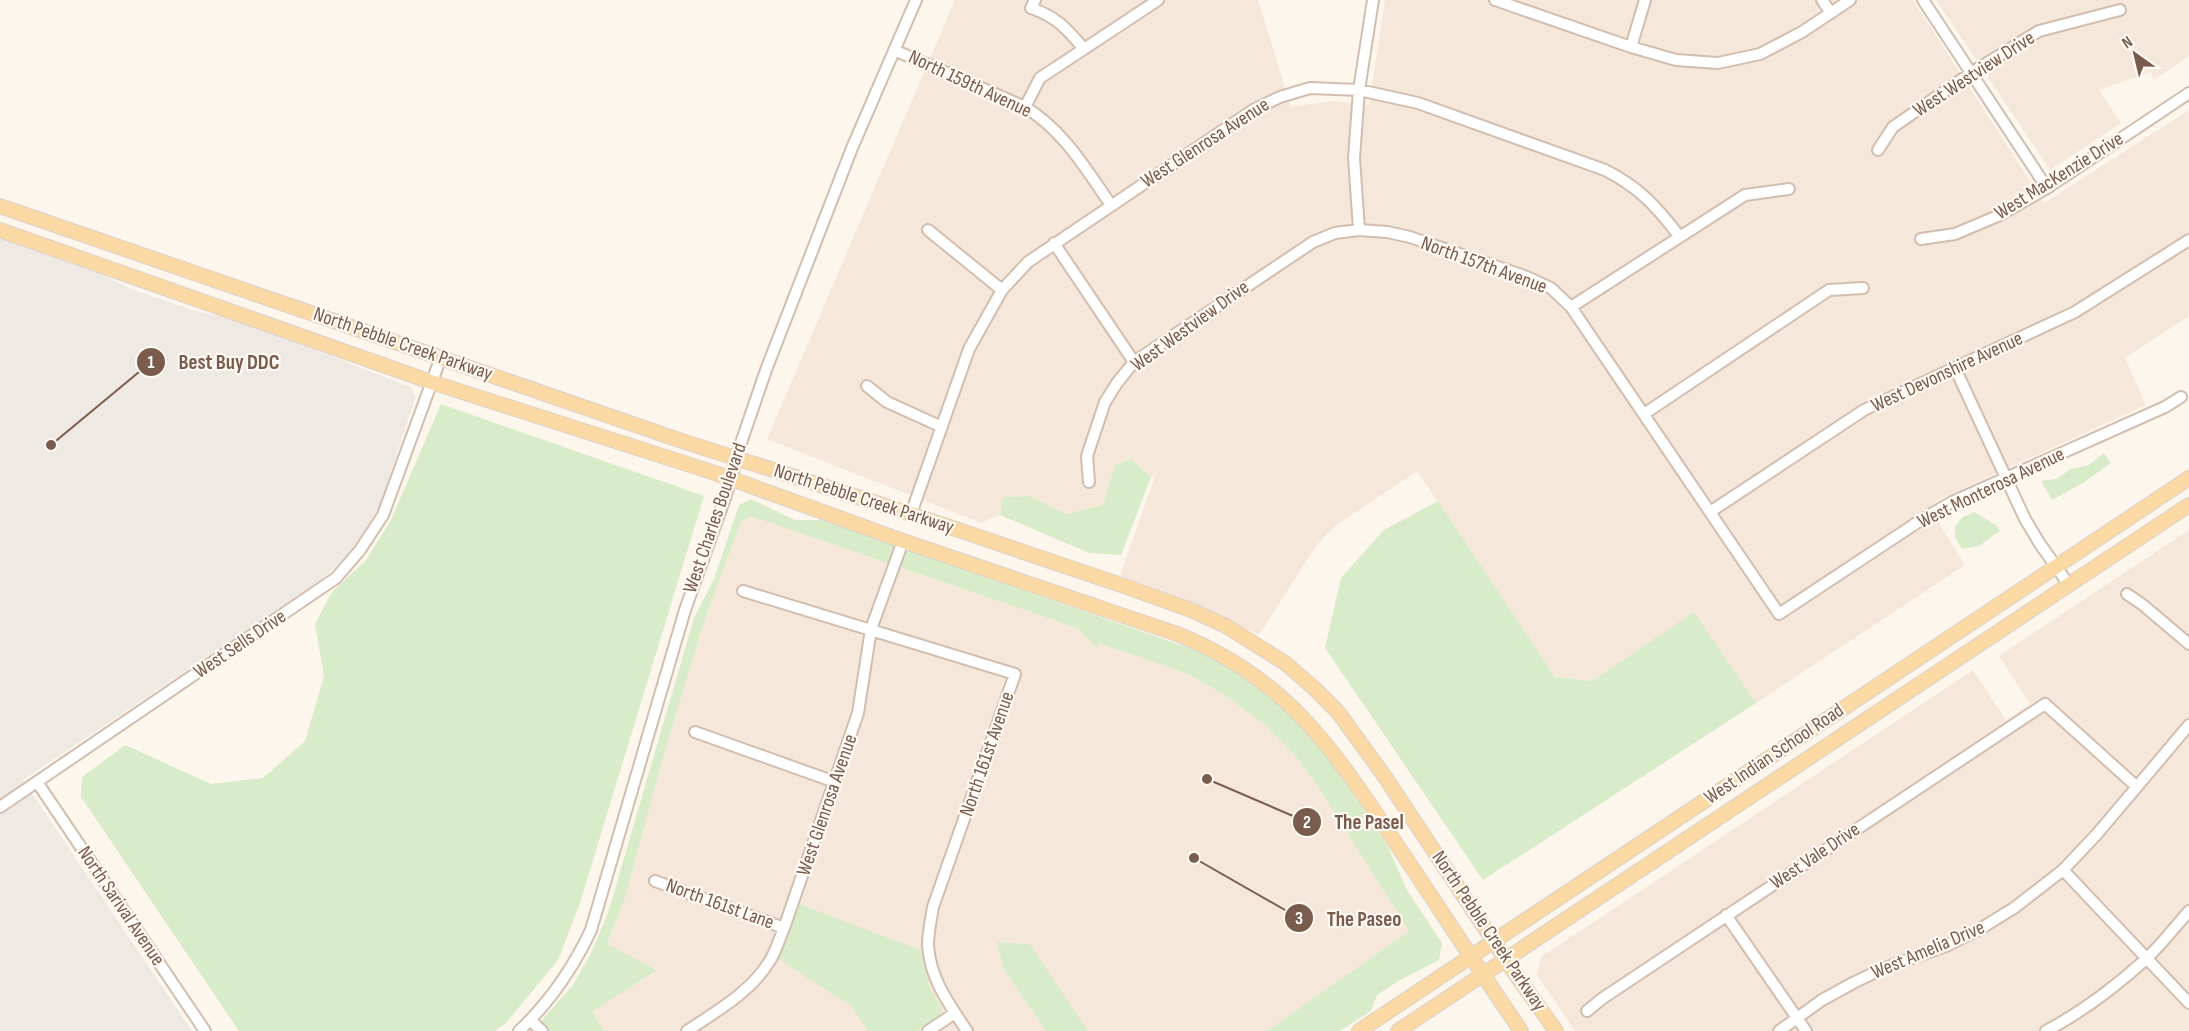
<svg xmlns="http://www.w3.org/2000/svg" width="2189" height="1031" font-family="'Sofia Sans Condensed',sans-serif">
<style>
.residential{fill:#f5e8da}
.industrial{fill:#efe9e4}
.green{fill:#d8ecc9}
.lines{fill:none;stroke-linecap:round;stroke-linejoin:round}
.minor-casing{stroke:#d1beb0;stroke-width:14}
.major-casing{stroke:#dad1cd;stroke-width:16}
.minor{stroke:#fff;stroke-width:10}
.major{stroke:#fbd9a5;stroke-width:14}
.labels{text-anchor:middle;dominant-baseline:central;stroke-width:4.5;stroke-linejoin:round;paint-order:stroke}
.street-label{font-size:20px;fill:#7a5c4d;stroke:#fffaf3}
.leader{fill:none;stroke:#7a5c4d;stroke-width:2}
.callout-dot{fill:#7a5c4d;stroke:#fffaf3;stroke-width:2}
.mark-label{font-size:18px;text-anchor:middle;font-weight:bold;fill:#fff}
.callout-label{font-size:21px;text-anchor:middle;font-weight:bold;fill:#7a5c4d;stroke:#fffaf3;stroke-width:4.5;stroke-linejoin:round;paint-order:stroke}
</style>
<rect width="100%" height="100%" fill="#fdf6ec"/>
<path class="residential" d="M955 0H1258L1291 107 1331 101 1369 105 1385 0H1913L2044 203 2189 110V316L2125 358 2146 405 1942 498 1929 507 1965 565 1756 703 1694 613 1592 681 1555 677 1417 471 1335 526 1316 546 1259 635 1187 600 1120 576 1155 476 1151 477 1131 459 1115 465 1103 505 1066 514 1030 496 1004 497 1000 515 981 523 767 439Z
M1936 0H2189V56L2154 80 2151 72 2099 90 2121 123 2050 170Z
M750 516 1077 628 1097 647 1099 643 1145 658 1186 673 1223 694 1265 725 1294 754 1317 785 1409 931 1267 1031H1088L1030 944 997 942 1003 968 1046 1031H605L592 1012 657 970 607 945 625 898 663 758 704 622 741 522Z
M2189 530V1031H1575L1537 975 1541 957 1973 670 2006 720 2030 704 1999 656Z"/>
<path class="industrial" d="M0 238 97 272 133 290 196 311 242 321 410 387 416 396 380 505 362 535 342 561 317 583 23 780 192 1031H0Z"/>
<path class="green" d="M441 404 704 496 579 906 558 960 506 1023 495 1031H239L81 797 82 777 125 745 211 784 263 778 305 741 324 676 315 624 332 592 366 560 390 522Z
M2104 453 2111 463 2083 483 2052 500 2041 481 2056 479 2071 469 2089 465Z
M1131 459 1151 477 1121 555 1089 553 1000 515 1003 497 1030 496 1066 514 1103 505 1115 465Z
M751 499 795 520H824L1203 653 1240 675 1279 704 1302 725 1328 757 1387 845 1407 890 1442 943 1439 960 1400 980 1377 995 1371 1011 1340 1031H1267L1409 931 1317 785 1294 754 1265 725 1223 694 1186 673 1099 643 1097 648 1077 628 750 516 741 522 704 622 663 758 625 898 607 944 657 970 592 1012 605 1031H532L572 986 591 953 608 913 694 618 714 579 739 505Z
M1438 501 1555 677 1592 681 1694 612 1756 703 1483 880 1325 648 1341 578 1384 530Z
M1974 512 1996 525 2000 531 1979 546 1962 549 1955 537V526L1963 517Z
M799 904 920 950 930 988 942 1008 940 1016 917 1031H868L851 1006 778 959Z
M997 942 1030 944 1088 1031H1046L1003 968Z"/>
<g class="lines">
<g class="minor-casing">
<path id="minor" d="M1035 0 1031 8C1057 17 1067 29 1084 49
M1495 0 1631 47 1676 60 1718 63 1760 54 1802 32 1850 0
M1822 0 1831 13
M1923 0 2047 188
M1631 47 1645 0
M894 50 1025 107C1064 131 1085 168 1111 205
M1025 107 1040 78 1158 0
M1878 150 1893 127 1971 73 2039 31 2120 10
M928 230 1002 290
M1359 230 1354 158 1359 90 1373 0
M1921 239 1955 234 2000 215 2047 188 2189 93
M1054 243 1134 362
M1571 307 1745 195 1789 189
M1955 368 2025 519 2040 544 2069 585
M867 386 887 402 942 427
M1644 414 1829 290 1863 288
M1089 482 1087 456 1105 402 1117 383 1134 362 1313 242 1335 233 1359 230 1387 232 1410 237 1527 277 1551 288 1571 307 1779 614 1921 520 1952 502 2165 407 2181 397
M1710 512 1864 410 2075 312 2189 240
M911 514 969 349 1002 290 1028 262 1253 110 1280 97 1310 88 1359 90 1418 103 1605 170C1639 187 1657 207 1680 237
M743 591 1015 674 933 907C931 919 928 933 928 945 930 979 949 1004 967 1031
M2127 594 2143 605 2189 644
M695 732 835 782
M37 782 205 1031
M0 807 336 578 360 550 383 515 441 357
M2063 870 2189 1003
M655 881 784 928
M1726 915 1806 1031
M1587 1011 1603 998 2045 704 2137 787
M530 1020 542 1031
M519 1031C550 1002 573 968 591 930L685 610 726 495 742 440 766 370 852 148 916 0
M687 1031C715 1012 751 992 769 962 776 952 779 939 784 928L858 713 871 629 903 541
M928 1031 955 1013
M1779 1031 1822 1000 1853 983 1882 969 1946 946 1980 929 2014 908 2063 870 2097 834 2189 725
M2046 1031C2082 1012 2115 987 2145 960 2161 945 2175 927 2189 911"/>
</g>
<g class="major-casing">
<path id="major" d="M0 206 679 440 911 514 1127 587 1191 610 1226 626 1285 663 1315 689 1338 712 1385 777 1514 972 1556 1031
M0 230 431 382 715 473 903 541 1177 634C1296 682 1339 759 1407 860 1445 917 1482 974 1521 1031
M1359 1031 2189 478
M1398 1031 2189 505"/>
</g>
<use href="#minor" class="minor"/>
<use href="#major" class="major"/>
</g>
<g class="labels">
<g class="street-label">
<text transform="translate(1974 74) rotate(-33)">West Westview Drive</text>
<text transform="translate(970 84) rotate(25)">North 159th Avenue</text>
<text transform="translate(1205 143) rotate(-33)">West Glenrosa Avenue</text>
<text transform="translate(2059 176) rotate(-32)">West MacKenzie Drive</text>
<text transform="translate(1484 265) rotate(20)">North 157th Avenue</text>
<text transform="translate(1190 326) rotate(-36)">West Westview Drive</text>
<text transform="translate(403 344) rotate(19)">North Pebble Creek Parkway</text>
<text transform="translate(1947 372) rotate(-25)">West Devonshire Avenue</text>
<text transform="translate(1991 488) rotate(-26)">West Monterosa Avenue</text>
<text transform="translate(864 499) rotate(18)">North Pebble Creek Parkway</text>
<text transform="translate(715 518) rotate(-71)">West Charles Boulevard</text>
<text transform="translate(240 644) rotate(-34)">West Sells Drive</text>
<text transform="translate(987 754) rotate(-71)">North 161st Avenue</text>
<text transform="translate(1774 754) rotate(-34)">West Indian School Road</text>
<text transform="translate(827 805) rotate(-71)">West Glenrosa Avenue</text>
<text transform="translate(1815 856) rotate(-34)">West Vale Drive</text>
<text transform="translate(720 904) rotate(20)">North 161st Lane</text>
<text transform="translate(121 906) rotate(56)">North Sarival Avenue</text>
<text transform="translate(1489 931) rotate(56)">North Pebble Creek Parkway</text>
<text transform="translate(1928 950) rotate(-23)">West Amelia Drive</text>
</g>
</g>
<path class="leader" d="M51 445L151 362M1207 779L1307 822M1194 858L1299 918"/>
<g class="callout-dot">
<circle cx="51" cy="445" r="6"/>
<circle cx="1207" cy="779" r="6"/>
<circle cx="1194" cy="858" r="6"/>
<circle cx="151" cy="362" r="15"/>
<circle cx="1307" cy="822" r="15"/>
<circle cx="1299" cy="918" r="15"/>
</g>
<g class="mark-label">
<text x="151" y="368">1</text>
<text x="1307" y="828">2</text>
<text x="1299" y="924">3</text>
</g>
<g class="callout-label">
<text x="229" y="369">Best Buy DDC</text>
<text x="1369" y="829">The Pasel</text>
<text x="1364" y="926">The Paseo</text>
</g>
<g transform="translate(2135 54) rotate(326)" stroke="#fffaf3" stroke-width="4.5" paint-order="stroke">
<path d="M0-4.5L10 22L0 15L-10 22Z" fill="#7a5c4d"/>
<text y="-9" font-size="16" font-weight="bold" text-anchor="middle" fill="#7a5c4d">N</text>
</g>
</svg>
